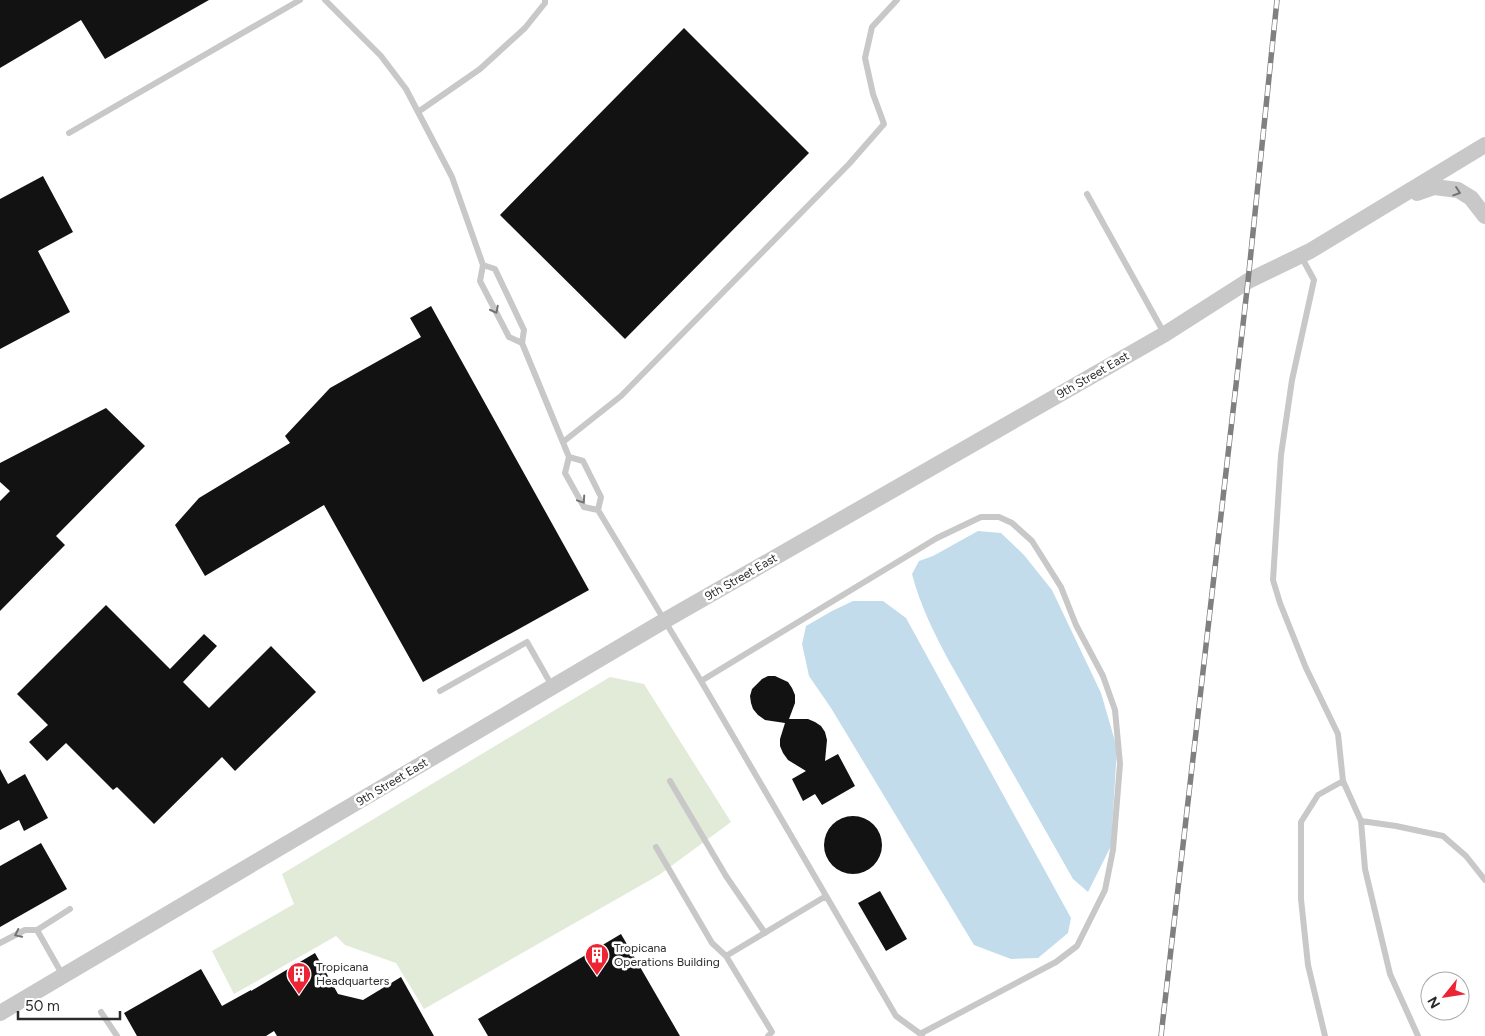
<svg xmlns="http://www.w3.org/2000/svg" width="1485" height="1036" font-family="Figtree,sans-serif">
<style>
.green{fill:#e2ead8}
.water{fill:#c2dcec}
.building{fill:#121212}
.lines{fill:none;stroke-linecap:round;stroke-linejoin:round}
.service{stroke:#c8c8c8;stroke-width:6}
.tertiary{stroke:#c8c8c8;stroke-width:16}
.rail-casing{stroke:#808080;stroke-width:5.5}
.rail{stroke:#fff;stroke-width:4;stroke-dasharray:11;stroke-linecap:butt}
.oneway{stroke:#727272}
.labels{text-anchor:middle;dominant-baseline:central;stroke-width:5;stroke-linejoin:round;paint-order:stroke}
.street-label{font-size:12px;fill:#2b2b2b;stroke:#fff}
.poi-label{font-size:12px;fill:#2b2b2b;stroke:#fff;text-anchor:start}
</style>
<rect width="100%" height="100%" fill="#fff"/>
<path class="green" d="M610 677 644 684 731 822 659 875 424 1009 396 963 345 945 336 936 234 994 212 951 294 904 282 874Z"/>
<path class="water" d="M978 531 1001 533 1024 555 1052 590 1101 693 1117 748 1111 846 1088 892 1073 879 949 661C934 633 920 605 912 574L919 561 933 556Z
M853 601H883L906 618 1071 918 1068 933 1038 958 1011 959 974 945 831 708 809 676 802 644 806 626 832 611Z"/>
<path class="building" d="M0 0H209L105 59 81 20 0 68Z
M684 28 809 153 625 339 500 215Z
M43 176 73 232 38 251 70 312 0 349V199Z
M431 306 589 590 423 682 324 505 205 576 175 525 199 498 290 443 285 436 330 388 421 337 410 318Z
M106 408 145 446 56 536 65 545 0 611V501L10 491 0 482V463Z
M106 605 170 669 204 634 217 646 183 682 209 708 271 646 316 692 235 771 222 757 154 824 117 787 113 790 66 743 47 761 29 742 48 725 17 694Z
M768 676H775L788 682 792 688 795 695V703L789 719H808L815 722 821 726 825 732 827 740 825 761 838 754 855 786 822 805 815 794 803 801 792 779 806 771 788 760 783 753 780 746V739L785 723 765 720 758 715 753 709 751 703 750 696 752 689 762 679Z
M0 769 8 784 25 774 48 818 24 831 19 820 0 830Z
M824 845a29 29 0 1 1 58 0a29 29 0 1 1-58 0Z
M41 843 67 889 0 927V866Z
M880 891 907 939 886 951 858 903Z
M621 934 680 1036H488L478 1019Z
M315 953 338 994 363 1000 401 977 434 1036H277L274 1031 266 1036H137L124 1013 201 969 222 1006 251 990V991Z"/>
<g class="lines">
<path class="service" d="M325 0 381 56 406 89 452 177 483 265 480 281 509 337 522 343 524 330 495 269 483 265
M418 112 480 69 525 28 545 3V0
M69 133 300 0
M1087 194 1164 333
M1301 256 1314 280 1292 380 1281 455 1273 580 1280 603 1306 668 1338 734 1343 781 1361 821 1365 869 1390 974 1418 1036
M522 343 569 457 565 473 584 507 598 510 601 497 583 461 569 457
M563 442 621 396 849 164 884 124 873 94 865 58 872 27 897 0
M598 510 701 681 896 1016 922 1035
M701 681 937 538 981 517H999L1012 523 1032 541 1061 587 1076 625 1103 676 1115 710 1120 764 1113 850 1105 890 1077 946 1056 962 920 1034
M440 691 527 642 552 686
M670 781 726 876 765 933
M1361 821 1396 826 1443 836 1466 856 1485 880
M656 847 712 943 726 956
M37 930 62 974
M0 943 25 930H37L70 909
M101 1012 117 1036
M768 1036 772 1032 726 956 826 896
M1325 1036 1308 965 1301 899V822L1318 795 1343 781"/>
<path class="tertiary" d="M1417 193 1434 187 1458 190 1471 198 1485 216
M0 1013 664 621 1165 334 1248 281 1310 251 1485 145"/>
<g class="rail-casing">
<path id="rail" d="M1161 1036 1248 281 1277 0"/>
</g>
<use href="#rail" class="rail"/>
</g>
<defs><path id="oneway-chevron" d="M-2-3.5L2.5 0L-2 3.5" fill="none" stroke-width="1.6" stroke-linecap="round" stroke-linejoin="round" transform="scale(1.25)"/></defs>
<g class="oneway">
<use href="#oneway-chevron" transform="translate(1457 192) rotate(19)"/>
<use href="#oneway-chevron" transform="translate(495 310) rotate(63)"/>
<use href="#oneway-chevron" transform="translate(582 500) rotate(56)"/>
<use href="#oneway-chevron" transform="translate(18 934) rotate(154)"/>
</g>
<defs>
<g id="building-pin" transform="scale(1.25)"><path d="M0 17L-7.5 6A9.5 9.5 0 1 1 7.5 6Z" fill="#ec2433" stroke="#fff"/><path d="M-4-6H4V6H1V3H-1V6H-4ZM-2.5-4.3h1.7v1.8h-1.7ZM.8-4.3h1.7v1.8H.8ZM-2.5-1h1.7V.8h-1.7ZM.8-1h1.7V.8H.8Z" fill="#fff"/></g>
</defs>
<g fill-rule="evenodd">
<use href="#building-pin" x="597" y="955"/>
<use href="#building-pin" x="299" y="974"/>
</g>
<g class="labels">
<g class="street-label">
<text transform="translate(1093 375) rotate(-30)">9th Street East</text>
<text transform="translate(741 577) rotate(-30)">9th Street East</text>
<text transform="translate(392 782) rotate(-31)">9th Street East</text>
</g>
<g class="poi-label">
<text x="614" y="948">Tropicana<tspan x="614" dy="14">Operations Building</tspan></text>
<text x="316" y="967">Tropicana<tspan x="316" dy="14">Headquarters</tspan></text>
</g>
</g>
<g transform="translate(1445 996) rotate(240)"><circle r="24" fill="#ffffff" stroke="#aaaaaa"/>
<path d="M0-4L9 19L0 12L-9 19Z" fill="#ec2433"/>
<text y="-8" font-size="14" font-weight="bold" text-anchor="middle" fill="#2b2b2b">N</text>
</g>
<path d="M18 1011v8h102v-8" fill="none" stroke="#2b2b2b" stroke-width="2.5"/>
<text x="25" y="1011" font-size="15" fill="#2b2b2b" stroke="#ffffff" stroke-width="4" paint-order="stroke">50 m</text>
</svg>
